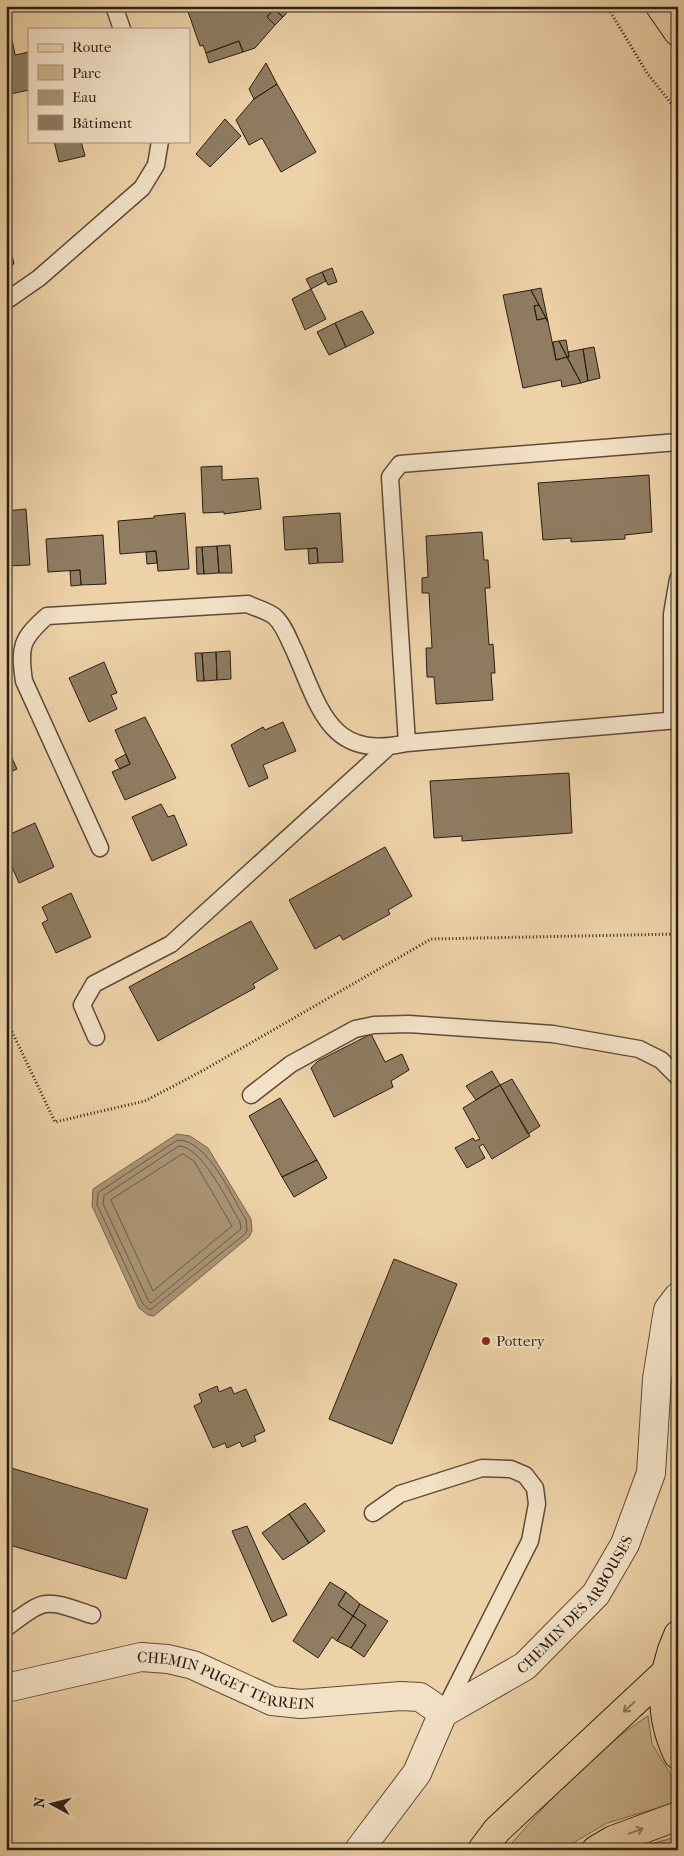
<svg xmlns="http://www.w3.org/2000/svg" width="684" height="1856" font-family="'IM FELL French Canon',serif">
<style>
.green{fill:#ccb38e;stroke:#7b6952}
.water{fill:#ab9475;stroke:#77654f}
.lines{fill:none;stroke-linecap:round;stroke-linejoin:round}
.shore{stroke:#6a5a45;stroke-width:1}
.building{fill:#8f7c61;stroke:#2a1f15}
.service-casing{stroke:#5b4c3a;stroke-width:19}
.minor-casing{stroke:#5b4c3a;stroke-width:30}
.primary-casing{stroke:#2a1f15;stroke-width:30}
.path{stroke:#2a1f15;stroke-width:3;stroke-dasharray:1 2.5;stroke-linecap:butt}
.service{stroke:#f3e1c6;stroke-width:16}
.minor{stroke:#f3e1c6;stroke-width:28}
.primary{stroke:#edd1a7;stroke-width:28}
.oneway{stroke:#8c785e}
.poi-dot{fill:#8f2418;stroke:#f3e1c6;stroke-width:2}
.labels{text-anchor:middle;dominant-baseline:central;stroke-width:4;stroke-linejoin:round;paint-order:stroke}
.poi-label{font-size:15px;fill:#2a1f15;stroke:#f3e1c6;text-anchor:start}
.street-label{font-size:15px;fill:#2a1f15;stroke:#f3e1c6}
</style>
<rect width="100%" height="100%" fill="#edd1a7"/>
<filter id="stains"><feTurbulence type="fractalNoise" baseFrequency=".004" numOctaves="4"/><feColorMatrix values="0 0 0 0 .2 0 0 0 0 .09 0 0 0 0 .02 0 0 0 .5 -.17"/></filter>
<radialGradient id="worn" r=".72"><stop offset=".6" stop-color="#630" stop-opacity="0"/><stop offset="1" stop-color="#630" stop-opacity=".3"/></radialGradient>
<path class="green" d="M648 1716 652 1744 678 1786V1802L607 1823 561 1850H506C548 1801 593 1751 648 1716Z
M678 1837V1850H631L637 1847Z"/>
<path class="water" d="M177 1134 190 1136 208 1148 251 1219 252 1231 249 1237 154 1316 148 1315 139 1308 92 1206 93 1189Z"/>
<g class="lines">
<path class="shore" d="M178 1140C208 1140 232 1197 246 1220L247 1230 245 1234 150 1310 143 1304 101 1213 97 1205 98 1193Z
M179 1146C202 1146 229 1204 240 1222L241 1229 151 1303 148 1300 103 1204 104 1196Z
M183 1154 194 1161 232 1226 153 1291 111 1200Z"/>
</g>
<path class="building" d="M186 6H293L283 17 274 9 267 17 275 25 255 48 243 52 239 41 206 53 203 45 200 46Z
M274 9 283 17 275 25 267 17Z
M11 34 15 55 29 52V90L6 95V35Z
M239 41 243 52 209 63 206 53Z
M266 63 277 84 254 99 249 89Z
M277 84 316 152 281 172 262 138 249 145 236 120 254 99Z
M225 119 241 136 210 167 196 154Z
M54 141H81L85 156 59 162Z
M6 230 14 264 6 266Z
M332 268 337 282 328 285 322 272Z
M322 272 326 281 311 289 306 279Z
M541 288 548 322 531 290Z
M311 289 326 319 305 330 292 299Z
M531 290 539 305 534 306 537 320 546 318 548 322 556 360 567 357 581 383 562 387 561 380 523 388 503 295Z
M539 305 546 318 537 320 534 306Z
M362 311 374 333 346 347 335 323Z
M335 323 346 347 329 355 317 332Z
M566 340 569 357H567L559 341Z
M559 341 567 357 556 360 553 342Z
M594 347 600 378 588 381 583 349Z
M583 349 588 381 581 383 567 357H569L568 352Z
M222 466V480L258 478 261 509 224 514V512L203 513 201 467Z
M649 475 652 532 625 535V539L571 542V538L543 540 538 483Z
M26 509 30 565 6 566V511Z
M185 513 189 569 158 571 156 551 120 554 118 521 154 518V516Z
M340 513 343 562 318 563 317 548 285 550 283 517Z
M482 532 484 560H488L490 588H485L489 645 493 644 495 673H491L493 700 436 704 434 677H427L426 648H432L429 593H422V578L428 577 426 536Z
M103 535 106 584 81 585 80 570 48 572 46 539Z
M230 545 232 573H219L217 546Z
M217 546 219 573 204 574 202 547Z
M196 547H202L204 574H197Z
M317 548 318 563 309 564 308 549Z
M156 551 157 563 147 564 146 552Z
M80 570 81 585 71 586 70 571Z
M230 651 231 679 217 680 216 652Z
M216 652 217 680 204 681 202 653Z
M195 653H202L204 681H197Z
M104 662 117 693 111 695 117 709 89 722 69 678Z
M145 717 176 778 125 800 112 772 130 764 115 730Z
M283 722 296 751 263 765 268 778 249 787 231 745 263 727 265 730Z
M126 754 130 764 120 769 115 760Z
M11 756 17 769 6 774V759Z
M569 773 572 833 462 841V836L434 838 430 781Z
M161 804 168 817 174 815 187 845 152 861 132 817Z
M35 823 54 867 19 883 6 853 12 849 6 836Z
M385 847 412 896 388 910 390 914 343 940 340 935 315 949 289 900Z
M71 893 91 937 56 953 42 923 48 920 42 907Z
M251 921 278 969 253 984 255 988 158 1041 129 987Z
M371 1034 385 1062 402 1054 409 1070 391 1081 393 1087 334 1117 311 1068 318 1061Z
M492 1071 500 1085 476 1100 466 1086Z
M512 1079 540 1126 528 1134 500 1085Z
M500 1085 530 1136 492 1159 483 1144 479 1147 485 1158 467 1168 455 1148 473 1138 475 1141 480 1139 463 1108Z
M280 1098 317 1160 282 1177 249 1116Z
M317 1160 327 1178 294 1197 282 1177Z
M394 1259 457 1284 392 1444 329 1419Z
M217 1386 219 1392 231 1387 234 1394 246 1389 265 1431 254 1436 256 1441 242 1447 240 1442 227 1448 225 1443 213 1448 194 1406 202 1402 199 1394Z
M8 1467 148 1509 126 1579 6 1544Z
M305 1503 325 1531 309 1543 289 1514Z
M289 1514 309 1543 283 1560 262 1533Z
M247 1526 287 1615 272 1622 232 1531Z
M330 1582 346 1592 338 1605 353 1616 337 1641 332 1637 318 1658 293 1641Z
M346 1592 360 1604 353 1616 338 1605Z
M360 1604 388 1621 364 1657 351 1648 366 1625 353 1616Z
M353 1616 366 1625 351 1648 337 1641Z
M6 1796H8L11 1848H6Z"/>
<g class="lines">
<g class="service-casing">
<path id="service" d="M114 6 122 29
M6 301 39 278 142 188 156 165 160 141
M672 721V614L678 579
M407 743 390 477 400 464 678 442
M100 848 24 681C19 647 21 639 47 616L248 604C255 608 269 611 275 617 284 625 289 640 294 650 320 708 329 761 407 743L678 720
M96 1037 82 1005 94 984 171 944 387 748
M251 1095 291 1064 355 1029 374 1025 409 1024 553 1034 639 1049 661 1060 678 1077
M373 1513 400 1494 482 1468 511 1469 525 1475 535 1488 537 1504 530 1541 444 1711
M6 1628C47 1597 44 1599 92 1615"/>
</g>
<g class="minor-casing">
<g id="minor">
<path id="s1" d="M6 1688 141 1657 168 1659 193 1665 272 1701 301 1704 401 1696 420 1697 443 1713"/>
<path id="s2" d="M359 1850 417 1773 443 1713 525 1666 596 1594 625 1544 651 1473 657 1379 668 1310 678 1297"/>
</g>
</g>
<g class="primary-casing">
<path id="primary" d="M660 6 678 32
M678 1635C660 1674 659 1717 678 1755
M482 1850 497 1830 664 1674
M596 1850 613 1840 678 1816"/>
</g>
<path class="path" d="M607 6 647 73 678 112
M6 1019 55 1122 145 1101 202 1071 431 939 678 934"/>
<use href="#service" class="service"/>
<use href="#minor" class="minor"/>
<use href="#primary" class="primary"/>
</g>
<defs><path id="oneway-shaft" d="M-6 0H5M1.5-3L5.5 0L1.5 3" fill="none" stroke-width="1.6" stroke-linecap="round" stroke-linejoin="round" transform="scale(1.25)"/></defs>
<g class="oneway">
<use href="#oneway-shaft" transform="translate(629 1707) rotate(137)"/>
<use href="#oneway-shaft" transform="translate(636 1831) rotate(-20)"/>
</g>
<circle class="poi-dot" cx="486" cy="1341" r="5"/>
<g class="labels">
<g class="poi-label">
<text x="496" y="1341">Pottery</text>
</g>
<g class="street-label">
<text stroke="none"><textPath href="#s2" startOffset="336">CHEMIN DES ARBOUSES</textPath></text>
<text stroke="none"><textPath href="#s1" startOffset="228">CHEMIN PUGET TERREIN</textPath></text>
</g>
</g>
<rect width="684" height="1856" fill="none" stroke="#edd1a7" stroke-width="25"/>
<rect x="8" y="8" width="669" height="1841" fill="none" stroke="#2a1f15" stroke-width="2.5"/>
<rect x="12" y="12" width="659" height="1831" fill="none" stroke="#2a1f15"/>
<rect x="28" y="28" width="162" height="115" fill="#f3e1c6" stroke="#a3937f"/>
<rect x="38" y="44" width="25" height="8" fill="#edd1a7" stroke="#a3937f"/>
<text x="72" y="52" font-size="15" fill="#2a1f15">Route</text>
<rect x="38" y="65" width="25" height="15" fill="#ccb38e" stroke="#a3937f"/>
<text x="72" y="78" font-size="15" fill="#2a1f15">Parc</text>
<rect x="38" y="90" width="25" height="15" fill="#ab9475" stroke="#a3937f"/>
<text x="72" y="102" font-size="15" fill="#2a1f15">Eau</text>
<rect x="38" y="115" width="25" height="15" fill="#8f7c61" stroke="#a3937f"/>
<text x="72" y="128" font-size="15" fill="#2a1f15">Bâtiment</text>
<g transform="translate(52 1804) rotate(277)" stroke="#f3e1c6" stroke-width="4" paint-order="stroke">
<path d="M0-4L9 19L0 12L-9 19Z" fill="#2a1f15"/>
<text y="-8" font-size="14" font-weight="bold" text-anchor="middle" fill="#2a1f15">N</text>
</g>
<rect width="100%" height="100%" filter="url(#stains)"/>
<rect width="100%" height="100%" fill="url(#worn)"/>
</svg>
